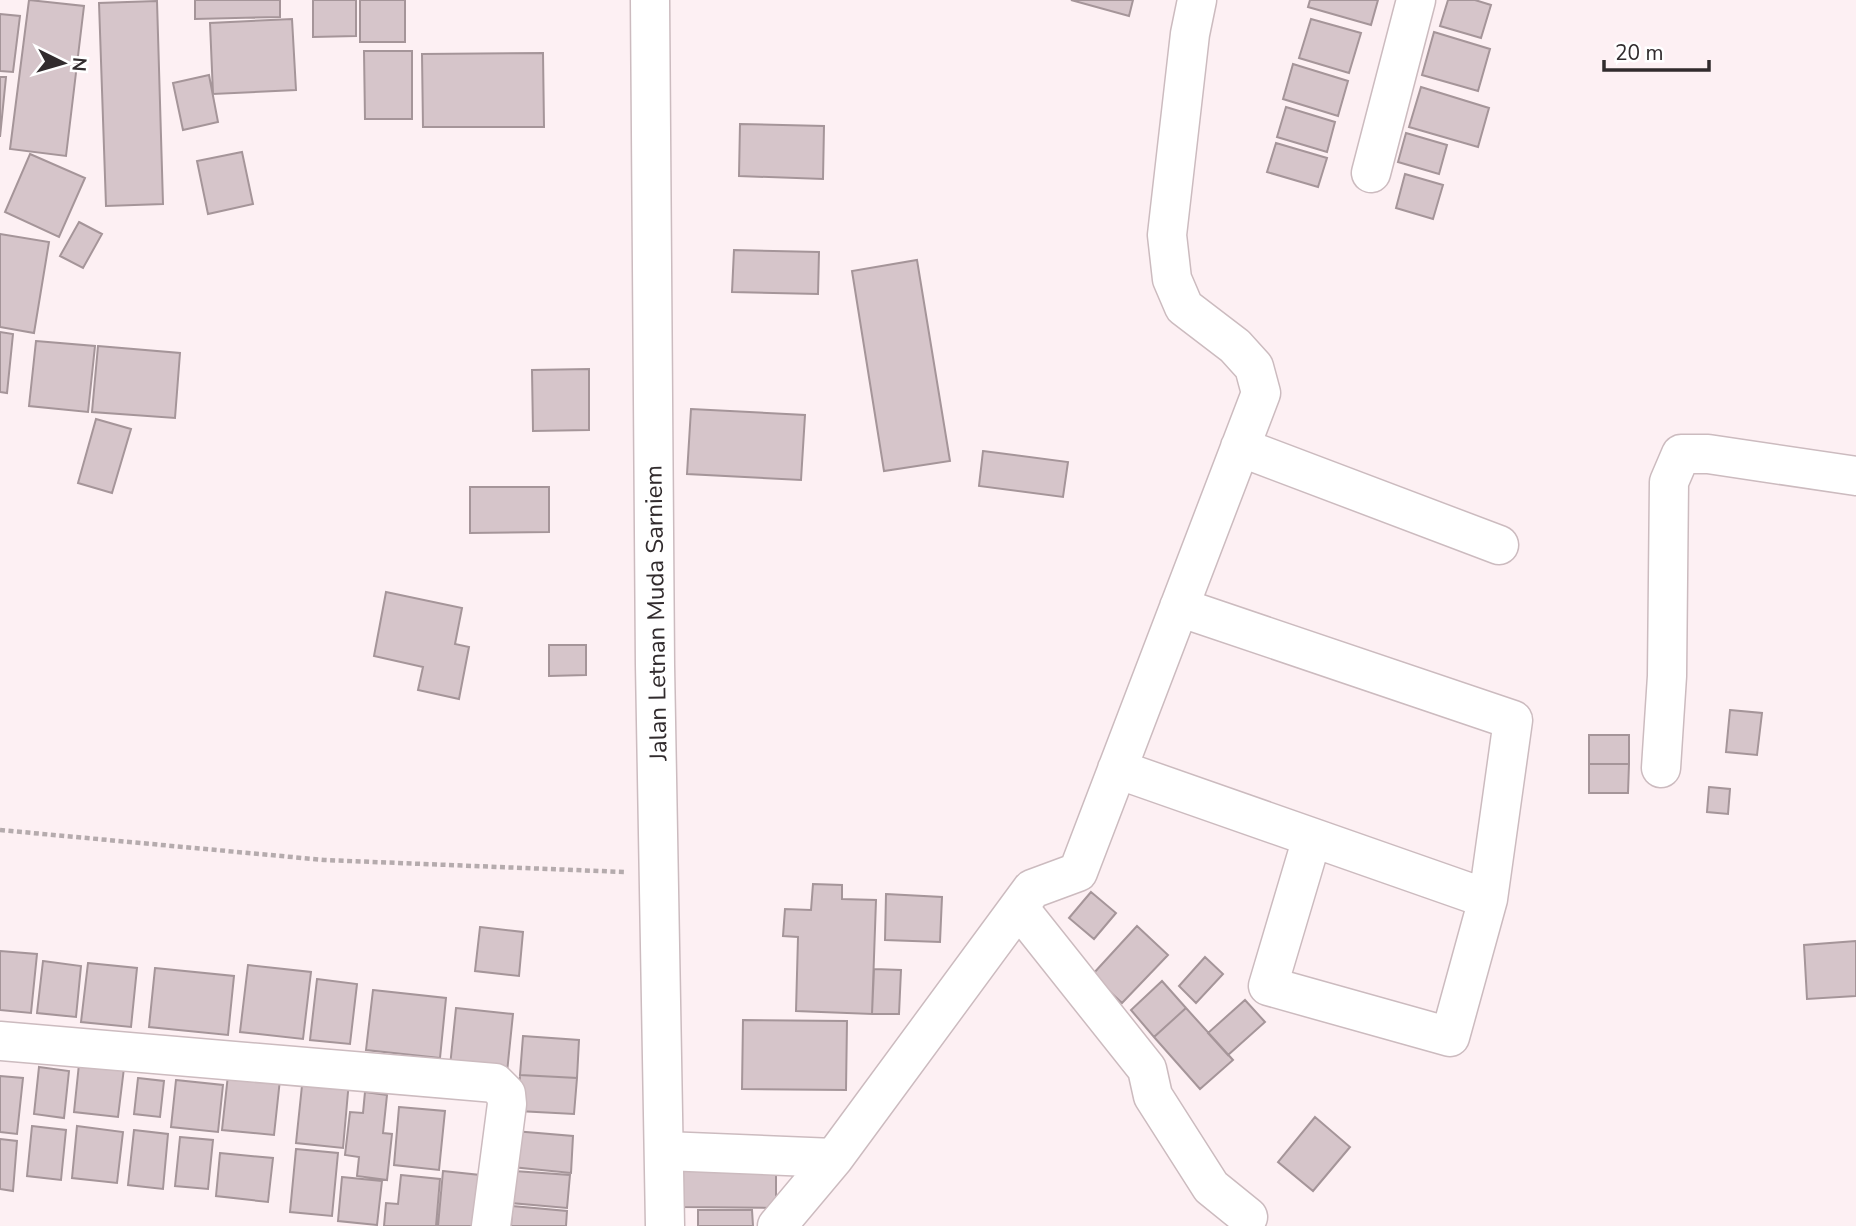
<svg xmlns="http://www.w3.org/2000/svg" width="1856" height="1226" font-family="'Nunito Sans',sans-serif">
<style>
.building{fill:#d6c5ca;stroke:#a59599;stroke-width:2}
.lines{fill:none;stroke-linecap:round;stroke-linejoin:round}
.minor-casing{stroke:#ccbbbf;stroke-width:41}
.major-casing{stroke:#ccbbbf;stroke-width:41}
.path{stroke:#b5abad;stroke-width:4.5;stroke-dasharray:5 3.5;stroke-linecap:butt}
.minor{stroke:#fff;stroke-width:38}
.major{stroke:#fff;stroke-width:38}
.labels{text-anchor:middle;dominant-baseline:central;stroke-width:5;stroke-linejoin:round;paint-order:stroke}
.street-label{font-size:24px;fill:#312b2d;stroke:#fff}
</style>
<rect width="100%" height="100%" fill="#fdf0f3"/>
<path class="building" d="M29 0 84 6 66 156 10 149Z
M195 0H280V17L195 19Z
M313 0H356V36L313 37Z
M360 0H405V42H360Z
M1071 0H1133L1129 16Z
M1310 0H1378L1371 25 1308 7Z
M1448 0H1475L1491 5 1481 38 1440 26Z
M157 1 163 204 106 206 99 3Z
M0 14 20 16 13 72 0 71Z
M292 19 296 90 213 94 210 23Z
M1311 19 1361 33 1349 73 1299 58Z
M1434 32 1490 49 1478 91 1422 75Z
M364 51H412V119H365Z
M543 53 544 127H423L422 54Z
M1293 64 1348 81 1338 116 1283 99Z
M209 75 218 122 183 130 173 83Z
M0 77H6L0 137Z
M1421 87 1489 108 1478 147 1409 127Z
M1286 107 1335 122 1327 152 1277 137Z
M740 124 824 126 823 179 739 176Z
M1406 133 1447 145 1439 174 1398 162Z
M1276 143 1327 158 1318 187 1267 172Z
M242 152 253 204 208 214 197 161Z
M30 154 85 178 59 237 5 212Z
M1405 174 1443 185 1433 219 1396 208Z
M79 222 102 234 83 268 60 256Z
M0 234 49 242 34 333 0 327Z
M734 250 819 252 818 294 732 292Z
M917 260 950 461 884 471 852 271Z
M0 332 13 334 7 393 0 392Z
M36 341 95 346 88 412 29 406Z
M98 346 180 353 175 418 92 412Z
M589 369V430L533 431 532 370Z
M691 409 805 415 801 480 687 474Z
M96 419 131 429 112 493 78 483Z
M983 451 1068 462 1063 497 979 486Z
M470 487H549V532L470 533Z
M386 592 462 608 455 644 469 647 459 699 418 690 423 667 374 656Z
M549 645H586V675L549 676Z
M1730 710 1762 713 1757 755 1726 752Z
M1589 735H1629V764H1589Z
M1589 764H1629L1628 793H1589Z
M1709 787 1730 789 1728 814 1707 812Z
M813 884 842 885V899L876 900 872 1014 796 1011 798 937 783 936 785 909 811 910Z
M1091 892 1116 913 1094 939 1069 918Z
M886 894 942 897 940 942 885 940Z
M1137 926 1168 955 1122 1003 1092 975Z
M480 927 523 932 519 976 475 971Z
M1856 941V996L1807 999 1804 945Z
M0 951 37 954 31 1013 0 1010Z
M1205 957 1223 974 1196 1003 1179 986Z
M43 961 81 966 76 1017 37 1013Z
M88 963 137 968 131 1027 81 1022Z
M248 965 311 972 303 1039 240 1032Z
M155 968 234 976 228 1035 149 1027Z
M874 969 901 970 899 1014H872Z
M317 979 357 984 350 1044 310 1040Z
M1162 981 1186 1008 1154 1037 1131 1010Z
M373 990 446 998 440 1058 366 1050Z
M1245 1000 1265 1022 1228 1055 1208 1033Z
M456 1008 513 1014 506 1082 449 1076Z
M1186 1008 1233 1060 1200 1089 1154 1037Z
M743 1020 847 1021 846 1090 742 1089Z
M523 1036 579 1040 577 1078 520 1075Z
M79 1064 124 1068 118 1117 74 1112Z
M39 1067 69 1071 64 1118 34 1114Z
M281 1070 274 1135 222 1130 228 1075Z
M520 1075 577 1078 574 1114 518 1111Z
M0 1076 23 1078 17 1134 0 1132Z
M303 1076 349 1081 343 1148 296 1143Z
M138 1078 164 1081 160 1117 134 1114Z
M176 1080 223 1085 218 1132 171 1127Z
M365 1092 387 1095 383 1133 392 1134 387 1180 357 1176 359 1157 345 1155 350 1112 363 1113Z
M399 1107 445 1111 439 1170 394 1165Z
M1315 1117 1350 1147 1313 1191 1278 1162Z
M32 1126 66 1130 61 1180 27 1176Z
M77 1126 123 1132 117 1183 72 1178Z
M134 1130 168 1134 163 1189 128 1185Z
M514 1131 573 1136 571 1173 512 1167Z
M180 1137 213 1140 208 1189 175 1186Z
M0 1139 17 1141 13 1191 0 1189Z
M296 1149 338 1153 332 1216 290 1212Z
M220 1153 273 1158 268 1202 216 1196Z
M682 1170H776V1208L682 1207Z
M443 1171 480 1175 476 1226H438Z
M514 1171 570 1175 567 1208 511 1203Z
M401 1175 440 1179 436 1226H384L386 1203 398 1204Z
M342 1177 382 1181 377 1225 338 1221Z
M512 1206 567 1211 566 1226H511Z
M698 1210H752L753 1226H698Z"/>
<g class="lines">
<g class="minor-casing">
<path id="minor" d="M1371 173 1416 0
M1240 447 1499 545
M1179 607 1513 720 1488 899 1450 1037 1268 986 1312 838
M1661 768 1667 676 1669 482 1681 454H1708L1856 476
M1117 769 1488 899
M1019 908 1147 1069 1153 1096 1211 1187 1248 1217
M0 1041 495 1083 506 1094 507 1104 491 1226
M665 1151 834 1158
M777 1226 834 1158 1032 889 1078 872 1261 393 1254 367 1235 346 1184 307 1172 279 1167 235 1190 34 1197 0"/>
</g>
<g class="major-casing">
<path id="major" d="M650 0 655 665 665 1226"/>
</g>
<path class="path" d="M0 830 324 860 624 872"/>
<use href="#minor" class="minor"/>
<use href="#major" class="major"/>
</g>
<g class="labels">
<g class="street-label">
<text transform="translate(656 613) rotate(-91)">Jalan Letnan Muda Sarniem</text>
</g>
</g>
<g transform="translate(63 63) rotate(95)" stroke="#ffffff" stroke-width="5" paint-order="stroke">
<path d="M0-5L12 26L0 18L-12 26Z" fill="#312b2d"/>
<text y="-10" font-size="19" font-weight="bold" text-anchor="middle" fill="#312b2d">N</text>
</g>
<path d="M1604 60v10h105v-10" fill="none" stroke="#312b2d" stroke-width="3.5"/>
<text x="1615" y="60" font-size="21" fill="#312b2d" stroke="#ffffff" stroke-width="5" paint-order="stroke">20 m</text>
</svg>
